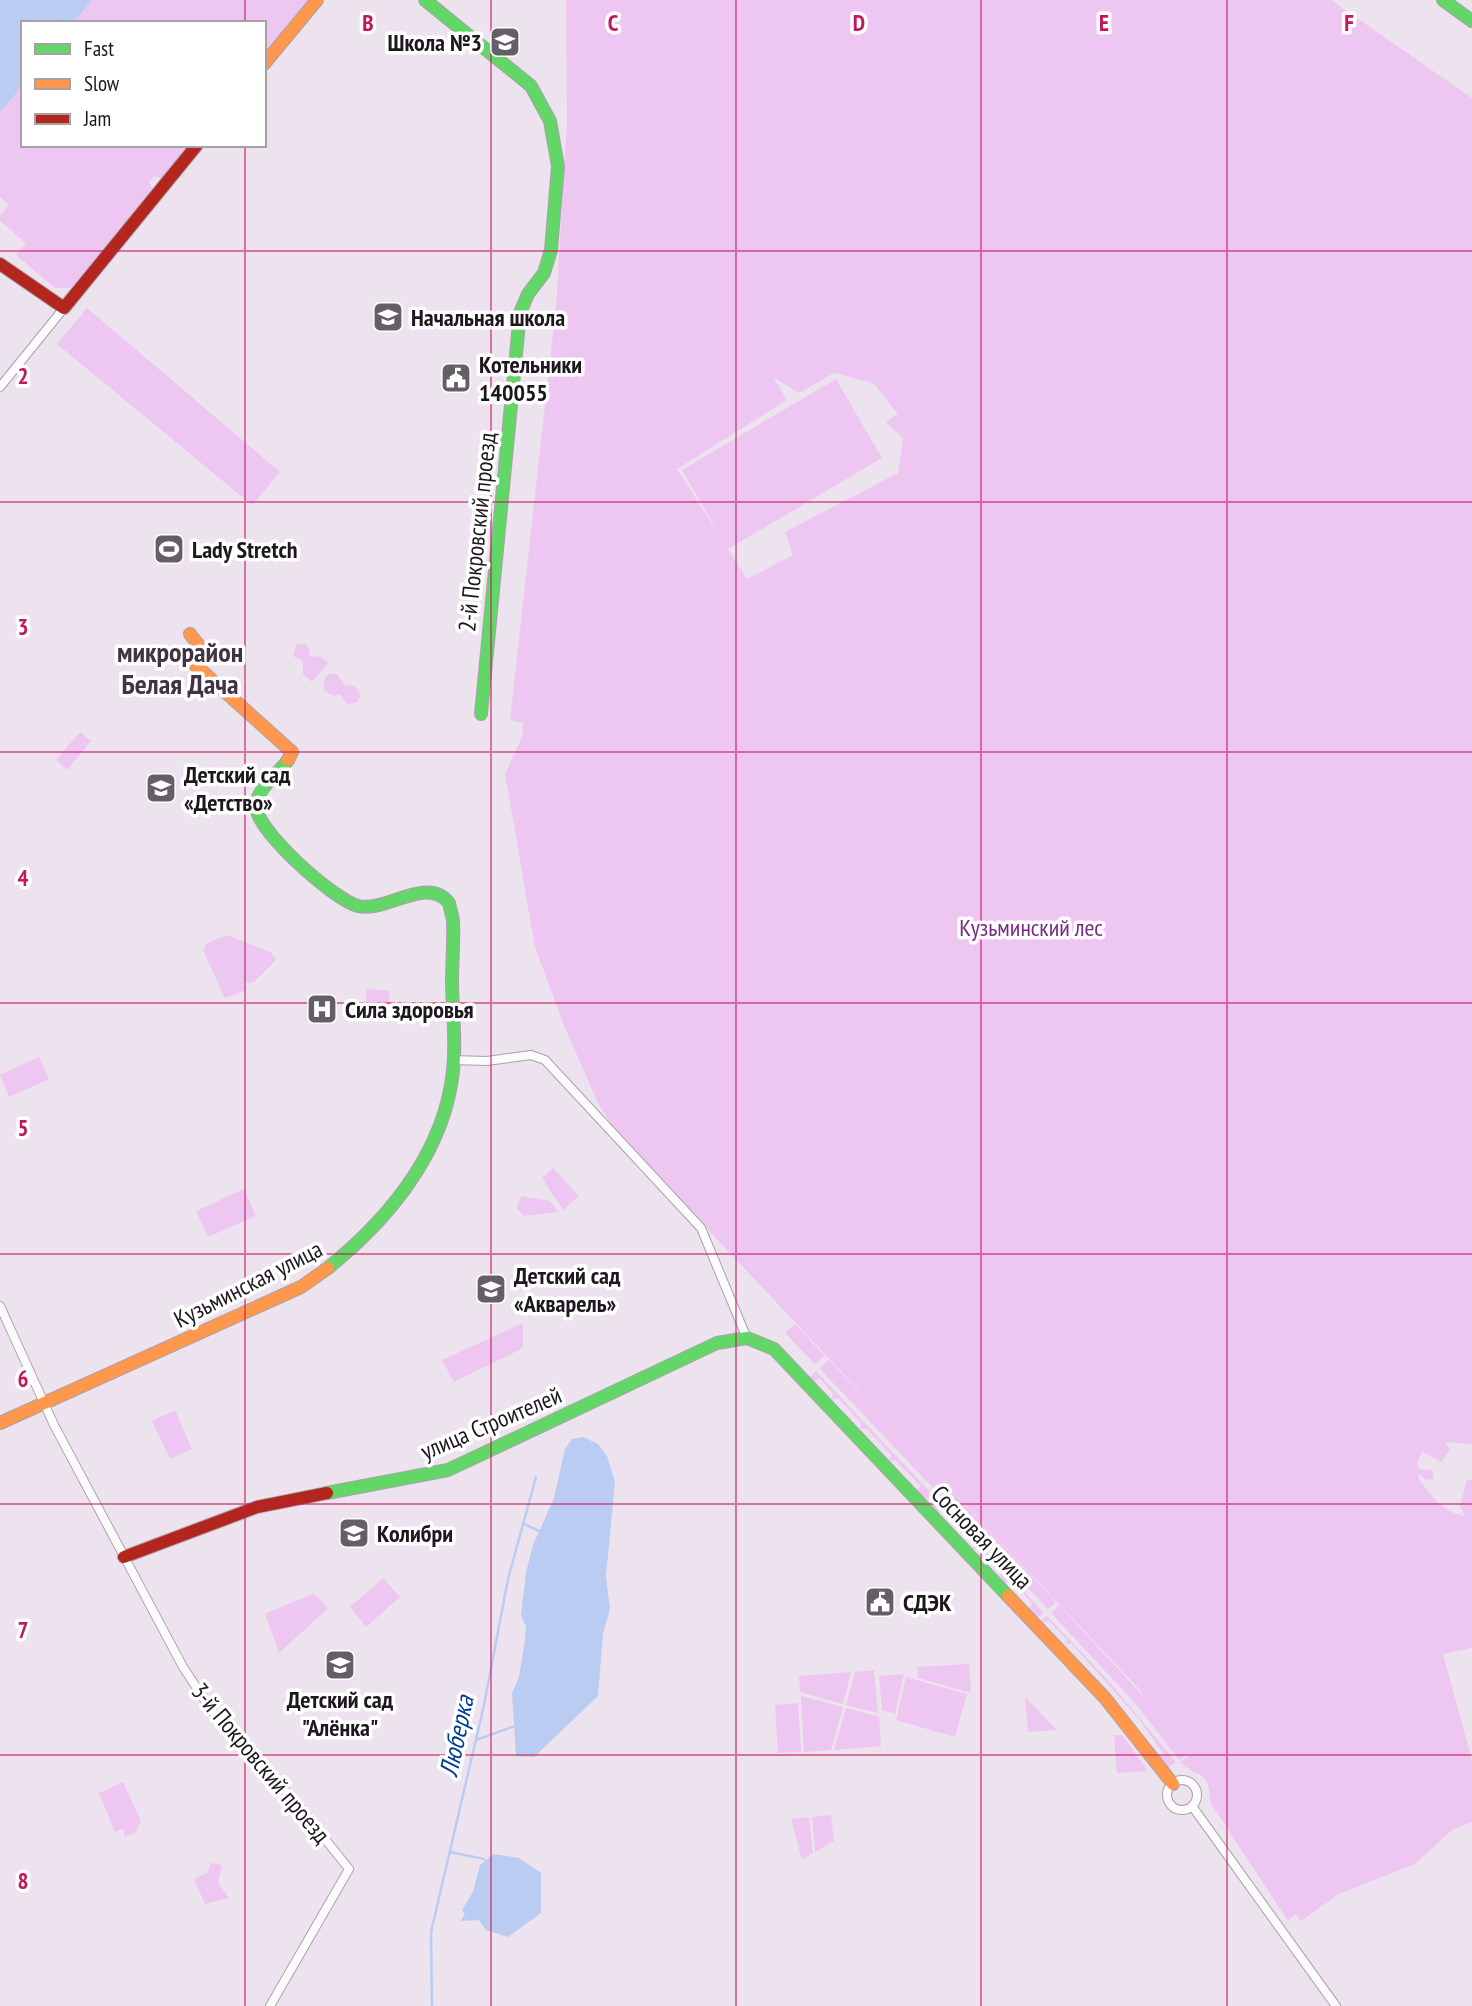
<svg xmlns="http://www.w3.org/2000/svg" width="1472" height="2006" font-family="'PT Sans Narrow',sans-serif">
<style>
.green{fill:#eec6f2;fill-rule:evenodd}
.water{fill:#baccf2}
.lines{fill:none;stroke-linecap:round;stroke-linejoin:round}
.stream{stroke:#baccf2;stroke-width:2.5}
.street-casing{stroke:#aaa2ab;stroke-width:10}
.fast-casing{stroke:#aaa2ab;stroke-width:14}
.slow-casing{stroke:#aaa2ab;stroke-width:14}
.jam-casing{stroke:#aaa2ab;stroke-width:14}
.street{stroke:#fcfbfc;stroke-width:8}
.fast{stroke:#63d668;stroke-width:12}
.slow{stroke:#ff974d;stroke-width:12}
.jam{stroke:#b3261e;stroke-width:12}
.grid{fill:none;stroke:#c2185b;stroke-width:2;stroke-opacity:0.55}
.labels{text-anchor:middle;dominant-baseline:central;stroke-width:7;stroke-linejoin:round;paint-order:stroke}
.poi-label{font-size:24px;font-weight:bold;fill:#1d171e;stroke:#fff;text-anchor:start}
.street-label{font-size:24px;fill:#1d171e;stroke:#fff}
.park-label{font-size:24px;fill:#782982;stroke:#fff}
.water-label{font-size:26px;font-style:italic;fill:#003c95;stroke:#fff}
.quarter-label{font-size:28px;font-weight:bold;fill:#423344;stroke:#fff}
.grid-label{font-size:23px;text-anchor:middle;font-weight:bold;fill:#c2185b;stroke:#fff;stroke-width:7;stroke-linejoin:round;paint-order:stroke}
</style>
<rect width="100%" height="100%" fill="#ede3ee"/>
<path class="green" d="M0 0H308L264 53V23H23V145H189L162 178 154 176 149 182 152 189 76 282 70 288H55L16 255 26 243 0 221V216L9 205 0 197Z
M566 0H1331L1472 98V1444L1445 1442 1450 1450 1441 1462 1422 1452 1417 1463 1420 1469 1432 1470 1434 1479 1426 1480 1419 1474V1479C1431 1496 1444 1513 1465 1516L1460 1506 1467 1480 1472 1479V1648L1443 1654 1472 1760V1822L1452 1830 1415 1864 1339 1894 1301 1921 1296 1914 1288 1921 1210 1802C1210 1767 1196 1779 1180 1762L1189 1756 1188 1754 1179 1760 1135 1703 1051 1613 1059 1605 1146 1699 1139 1689 945 1483 936 1491 819 1368 829 1360 937 1474 614 1129 597 1101 563 1023 535 947 505 774 522 737 523 723 510 720 556 306 567 123ZM834 373 873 383 898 414 886 422 903 438 898 473 785 532 793 555 747 579 728 549 882 458 836 379 682 470 721 538 677 469 787 400 773 377 799 393Z
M87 308 280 472 252 505 57 344Z
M297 644H305L309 649 310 656 322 657 328 663 312 682 303 674V661L293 656Z
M337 674 345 686 353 685 359 690 360 697 356 703 347 704 340 694 334 696 324 691V680L329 674Z
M80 732 91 741 67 770 56 760Z
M227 935 272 953 276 960 254 982 245 983 247 990 225 998 203 950 207 943Z
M367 989 390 991 387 1020 371 1018 372 1009 365 1008Z
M39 1057 49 1079 9 1097 0 1075Z
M553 1168 579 1196 563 1210 542 1178Z
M244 1189 256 1216 208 1237 196 1211Z
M522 1196 550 1201 558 1212 524 1216 516 1208Z
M523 1323V1348L454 1382 442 1360Z
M795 1324 825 1356 815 1364 785 1333Z
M816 1371 932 1494 924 1502 915 1492 921 1486 895 1460 889 1462 891 1455 866 1428 859 1430 862 1424 838 1398 831 1400 833 1393 819 1378 812 1384 808 1379Z
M175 1410 192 1449 170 1459 152 1421Z
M948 1487 1056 1602 1048 1609 939 1495Z
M936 1498 1044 1613 1036 1619 1028 1610 1033 1604 1010 1579 1005 1583 999 1576 1002 1572 979 1547 972 1550 975 1543 942 1508 936 1513 928 1505Z
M383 1578 400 1597 366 1627 350 1607Z
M314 1593 328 1608 279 1653 265 1614Z
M1047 1616 1107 1679 1176 1762 1166 1769 1158 1758 1163 1753 1139 1719 1071 1643 1066 1645 1067 1640 1048 1620 1042 1624 1040 1622Z
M969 1664 971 1693 918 1678 917 1667Z
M874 1670 878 1713 846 1705 855 1672Z
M851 1672 843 1704 800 1692 799 1676Z
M904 1674 895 1714 882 1710 879 1676Z
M906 1677 967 1694 955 1737 896 1720Z
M801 1696 843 1707 831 1750 804 1752Z
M1025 1697 1057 1730 1028 1732Z
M798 1703 801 1752 778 1753 775 1705Z
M846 1708 879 1717 881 1746 834 1750Z
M1114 1735H1122L1148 1771 1117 1773Z
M123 1782 141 1821 135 1833 125 1837 123 1829 115 1832 99 1793Z
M831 1815 834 1841 815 1852 812 1817Z
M809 1817 813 1853 802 1860 791 1819Z
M210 1863 222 1865 218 1883 229 1898 205 1904 194 1879 208 1872Z"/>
<path class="water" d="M0 0H92L73 23H23V85L0 112Z
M583 1437 598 1444 607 1456 615 1482 606 1576 610 1609 603 1634 598 1696 534 1757 516 1756 512 1693 519 1677 525 1640 526 1627 521 1615 526 1572 533 1545 554 1498 565 1449 572 1439Z
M493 1854 519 1858 541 1873V1913L508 1937 486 1930 479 1920 461 1921 465 1914 462 1910 473 1892 480 1865Z"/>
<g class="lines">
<path class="stream" d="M524 1524 539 1531
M476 1740 515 1726
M450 1852 484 1859
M432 2006 431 1932 484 1705 508 1579 536 1477"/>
<g class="street-casing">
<path id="street" d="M0 387 64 308
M453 1060 487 1061 531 1055 545 1060 701 1228 746 1336
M0 1306 54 1425 183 1667 212 1711 293 1799 349 1869 270 2006
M1167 1795a15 15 0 1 1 30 0a15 15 0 1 1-30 0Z
M1192 1806 1336 2006"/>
</g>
<g class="fast-casing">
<path id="fast" d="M425 0 531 86 550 121 558 166 551 250 544 273 528 294 520 313 481 714
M1443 0 1472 21
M288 760C279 773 260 786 256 803 251 827 334 900 358 906 386 913 427 875 449 903L453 920C454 941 452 962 452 984 453 1018 457 1052 451 1085 438 1160 385 1222 328 1268
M327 1493 448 1470 717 1343 747 1338 774 1349 1008 1596"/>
</g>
<g class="slow-casing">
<path id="slow" d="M264 64 317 0
M190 634 203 651 193 663 292 752 288 760
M0 1423 301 1287 328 1268
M1008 1596 1105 1698 1173 1784"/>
</g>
<g class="jam-casing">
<path id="jam" d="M0 264 64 308 197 145
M124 1557 257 1507 327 1493"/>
</g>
<use href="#street" class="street"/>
<use href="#fast" class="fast"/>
<use href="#slow" class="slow"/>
<use href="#jam" class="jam"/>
</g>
<path class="grid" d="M245 0V23M491 0V2006M736 0V2006M981 0V2006M1227 0V2006M245 145V2006M0 251H1472M0 502H1472M0 752H1472M0 1003H1472M0 1254H1472M0 1504H1472M0 1755H1472"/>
<defs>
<g id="school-square" transform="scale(1.575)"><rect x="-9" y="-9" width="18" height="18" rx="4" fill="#665e67" stroke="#fff"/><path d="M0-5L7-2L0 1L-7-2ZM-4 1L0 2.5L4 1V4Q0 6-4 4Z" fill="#fff"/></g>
<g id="civic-square" transform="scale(1.575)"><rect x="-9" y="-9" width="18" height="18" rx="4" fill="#665e67" stroke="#fff"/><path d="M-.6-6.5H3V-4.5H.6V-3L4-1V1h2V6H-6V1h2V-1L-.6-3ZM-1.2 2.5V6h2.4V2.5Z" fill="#fff"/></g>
<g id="stadium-square" transform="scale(1.575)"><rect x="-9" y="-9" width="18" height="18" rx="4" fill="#665e67" stroke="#fff"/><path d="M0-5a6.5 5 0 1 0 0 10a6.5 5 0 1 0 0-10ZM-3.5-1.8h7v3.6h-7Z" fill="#fff"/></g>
<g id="hospital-square" transform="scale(1.575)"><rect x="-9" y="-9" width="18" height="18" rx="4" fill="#665e67" stroke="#fff"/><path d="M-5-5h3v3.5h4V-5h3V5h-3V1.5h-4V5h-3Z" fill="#fff"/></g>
</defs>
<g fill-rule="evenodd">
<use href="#school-square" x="505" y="42"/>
<use href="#school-square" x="388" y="317"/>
<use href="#civic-square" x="456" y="378"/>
<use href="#stadium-square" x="169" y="549"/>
<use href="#school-square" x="161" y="788"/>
<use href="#hospital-square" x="322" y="1009"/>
<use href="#school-square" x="491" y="1289"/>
<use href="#school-square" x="354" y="1533"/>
<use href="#civic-square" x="880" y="1602"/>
<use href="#school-square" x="340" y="1665"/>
</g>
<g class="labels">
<g class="poi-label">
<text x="482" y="42" text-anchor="end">Школа №3</text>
<text x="411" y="317">Начальная школа</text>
<text x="479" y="364">Котельники<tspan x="479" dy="28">140055</tspan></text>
<text x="192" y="549">Lady Stretch</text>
<text x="184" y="774">Детский сад<tspan x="184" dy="28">«Детство»</tspan></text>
<text x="345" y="1009">Сила здоровья</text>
<text x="514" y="1275">Детский сад<tspan x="514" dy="28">«Акварель»</tspan></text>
<text x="377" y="1533">Колибри</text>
<text x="903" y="1602">СДЭК</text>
<text x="340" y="1699" text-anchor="middle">Детский сад<tspan x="340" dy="28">"Алёнка"</tspan></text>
</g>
<g class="street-label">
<text transform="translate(477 532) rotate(-84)">2-й Покровский проезд</text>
<text transform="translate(248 1284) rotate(-27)">Кузьминская улица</text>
<text transform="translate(491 1423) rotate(-23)">улица Строителей</text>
<text transform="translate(982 1537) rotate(46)">Сосновая улица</text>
<text transform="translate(261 1763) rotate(50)">3-й Покровский проезд</text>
</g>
<g class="park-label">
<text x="1031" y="927">Кузьминский лес</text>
</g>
<g class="water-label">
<text transform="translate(456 1736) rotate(-78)">Люберка</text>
</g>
<g class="quarter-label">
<text x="180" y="651">микрорайон<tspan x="180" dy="32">Белая Дача</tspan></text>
</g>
</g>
<g class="grid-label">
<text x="368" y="31">B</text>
<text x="613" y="31">C</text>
<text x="859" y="31">D</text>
<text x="1104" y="31">E</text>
<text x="1349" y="31">F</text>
<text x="23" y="384">2</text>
<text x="23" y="635">3</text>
<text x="23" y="886">4</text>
<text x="23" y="1136">5</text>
<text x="23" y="1387">6</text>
<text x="23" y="1638">7</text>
<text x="23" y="1889">8</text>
</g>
<rect x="21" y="21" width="245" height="126" fill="#ffffff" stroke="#a5a2a5" stroke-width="2"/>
<rect x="35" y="44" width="35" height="10" fill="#63d668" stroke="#a5a2a5" stroke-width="2"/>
<text x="84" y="56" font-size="21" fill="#1d171e">Fast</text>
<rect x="35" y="79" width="35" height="10" fill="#ff974d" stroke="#a5a2a5" stroke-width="2"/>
<text x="84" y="91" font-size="21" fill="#1d171e">Slow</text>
<rect x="35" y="114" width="35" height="10" fill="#b3261e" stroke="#a5a2a5" stroke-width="2"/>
<text x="84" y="126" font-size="21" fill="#1d171e">Jam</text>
</svg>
